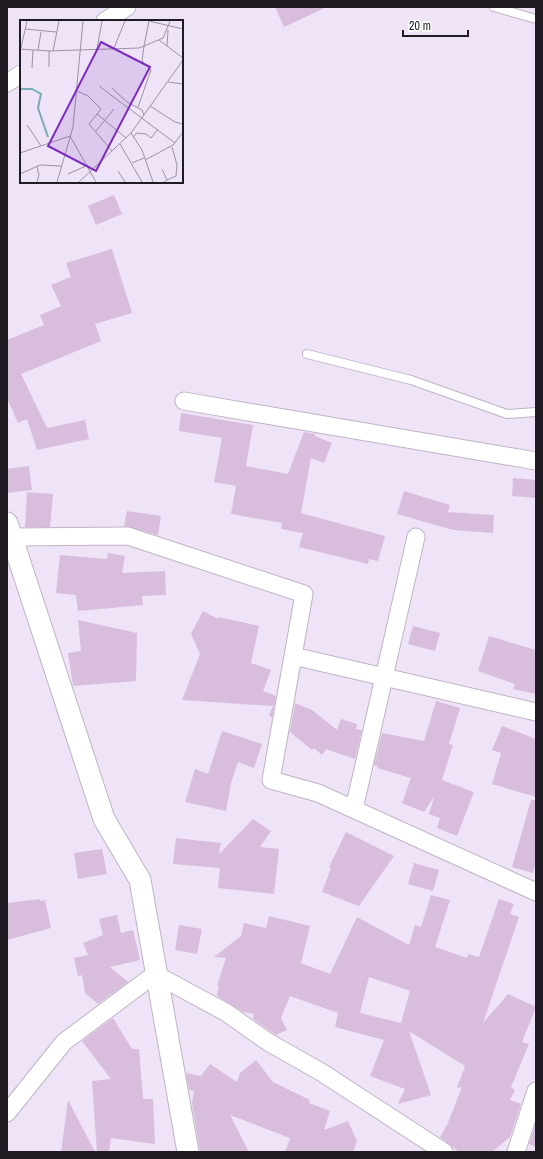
<svg xmlns="http://www.w3.org/2000/svg" width="543" height="1159" font-family="'Archivo Narrow',sans-serif">
<style>
.building{fill:#d9bddd;fill-rule:evenodd}
.lines{fill:none;stroke-linecap:round;stroke-linejoin:round}
.service-casing{stroke:#bfb3c6;stroke-width:10}
.minor-casing{stroke:#bfb3c6;stroke-width:19}
.tertiary-casing{stroke:#bfb3c6;stroke-width:23}
.service{stroke:#fff;stroke-width:8}
.minor{stroke:#fff;stroke-width:17}
.tertiary{stroke:#fff;stroke-width:21}
.inset-river{fill:none;stroke:#7aacb4;stroke-width:2}
.inset-road{fill:none;stroke:#9c93a2;stroke-width:1}
.view{fill:#7b2cbf;fill-opacity:0.15;stroke:#7b2cbf;stroke-width:2}
.inset-edge{fill:none;stroke:#201b22;stroke-width:2}
</style>
<rect width="100%" height="100%" fill="#efe3f7"/>
<path class="building" d="M275 7H327L284 27Z
M114 195 122 214 96 225 88 206Z
M112 249 132 313 95 324 101 341 21 374 47 428 85 420 89 439 37 450 27 419 18 423 7 398V340L44 325 40 315 61 306 51 285 71 277 66 263Z
M181 413 253 425 246 466 288 474 304 432 315 434V436L332 443 324 463 311 458 301 513 385 536 378 561 369 559 368 564 299 547 303 533 281 529 282 523 231 514 236 486 214 482 222 438 179 431Z
M29 466 32 490 7 493V469Z
M513 478 536 480V498L512 496Z
M404 491 450 505 448 512 494 515 493 533 453 530 397 514Z
M27 492 53 494 50 527H25Z
M127 511 161 516 158 535 124 526Z
M108 553 125 556 122 573 165 571 166 595 142 596 143 605 78 611 76 595 56 593 60 555 107 559Z
M203 611 218 619 219 617 259 626 251 663 271 670 263 691 276 696 272 718 269 715 273 706 182 700 200 654 191 634Z
M78 620 137 633 136 681 73 686 68 653 81 651Z
M413 626 440 633 435 651 408 644Z
M489 636 536 650V694L513 689 515 684 478 671Z
M436 701 460 708 449 744 453 745 442 780 474 792 457 836 437 828 440 818 429 814 434 797 424 812 402 803 411 778 377 768 378 766 374 765 382 733 424 741Z
M295 703 312 710 337 730 341 719 357 724 356 729 362 730 355 759 326 749 322 755 314 748 312 750 290 732Z
M502 726 536 739V797L492 784 501 753 492 750Z
M222 731 262 744 254 768 238 762 231 783 226 811 185 802 195 769 208 774Z
M531 800H536V861L533 873 512 867Z
M253 819 271 831 260 847 279 849 274 894 218 888 220 868 173 864 176 838 221 843 219 854Z
M346 832 394 856 359 906 322 892 331 868 329 867Z
M102 849 107 874 78 879 74 853Z
M414 863 439 870 433 891 408 884Z
M431 895 450 900 435 947 467 958 468 954 479 957 499 899 514 904 510 914 519 917 483 1023 508 994 536 1007 522 1042 529 1044 511 1087 515 1090 510 1100 521 1104 510 1137 492 1152H459L440 1137 447 1125 462 1087 457 1088 465 1066 409 1031 431 1095 398 1104 405 1089 370 1076 384 1040 335 1027 338 1013 290 996 281 1018 287 1030 276 1035 253 1019 254 1014 243 1012 217 996 219 986H217L226 958 214 957 241 936 244 923 266 928 269 916 310 926 301 963 330 974 357 917 409 945 415 925 421 927ZM369 977 410 991 401 1023 360 1013Z
M40 899V901L45 900 51 928 7 940V903Z
M117 915 121 933 133 930 140 960 110 967 128 982 98 1004 85 993 82 975 78 976 74 958 88 955 83 943 103 935 99 919Z
M179 925 202 929 197 954 175 950Z
M113 1018 132 1049H139L143 1099H153L155 1144 111 1138 109 1152H97L92 1081 111 1079 82 1041Z
M256 1060 273 1082 310 1100 309 1103 330 1111 324 1130 348 1121 357 1141 353 1152H285L290 1138 230 1115 249 1152H200L192 1104 194 1091 189 1090 186 1073 201 1076 210 1064 237 1082 240 1073Z
M68 1100 95 1152H61Z
M536 1123V1147L529 1144Z"/>
<g class="lines">
<g class="service-casing">
<path id="service" d="M494 7 536 19
M307 354 411 380 507 414 536 412"/>
</g>
<g class="minor-casing">
<path id="minor" d="M105 21 127 7
M7 83 21 74
M184 401 536 461
M12 537 128 536 304 594 271 780 318 793 536 892
M293 656 536 712
M354 809 416 537
M7 1113 64 1042 155 974 227 1013 268 1042 321 1072 444 1152
M516 1152 536 1091"/>
</g>
<g class="tertiary-casing">
<path id="tertiary" d="M7 523 104 819 140 880 188 1152"/>
</g>
<use href="#service" class="service"/>
<use href="#minor" class="minor"/>
<use href="#tertiary" class="tertiary"/>
</g>
<g transform="translate(20 20)">
<rect width="163" height="163" fill="#efe3f7"/>
<path class="inset-river" d="M0 69H12L21 74 18 88 28 117"/>
<path class="inset-road" d="M129 1 163 9M5 9 36 12M139 20 163 38M147 26 148 10M1 28 7 1M94 28 105 1M0 29 29 31 119 28 124 26 129 1M77 29 82 1M18 30 21 12M33 31 39 1M29 47V31M12 48 13 30M148 62 163 64M79 66 155 123M92 68 107 82 122 90 124 95M57 71 68 76 81 89 69 104 92 131M130 86 155 102 163 104M118 87 131 50 122 41 124 26 143 18 150 1M77 94 106 118M7 105 21 126M76 111 94 89M111 113 122 130 133 162M113 117 117 113 126 114 131 118 138 109M100 124 122 162M0 133 50 116 76 162M125 140 153 125 163 112M112 143 124 138M17 146 19 155 17 162M142 149 147 160 144 162M98 151 105 162M0 154 20 145 41 146M48 154 68 145M147 160 156 156 157 145 152 127M37 162 53 107 63 1M59 162 111 113 163 40"/>
<path class="view" d="M81 22 130 47 76 151 28 126Z"/>
<rect width="163" height="163" class="inset-edge"/>
</g>
<rect width="543" height="1159" fill="none" stroke="#201b22" stroke-width="16"/>
<path d="M403 30v6h65v-6" fill="none" stroke="#201b22" stroke-width="2"/>
<text x="409" y="30" font-size="12" fill="#201b22" stroke="#ffffff" stroke-width="3" paint-order="stroke">20 m</text>
</svg>
